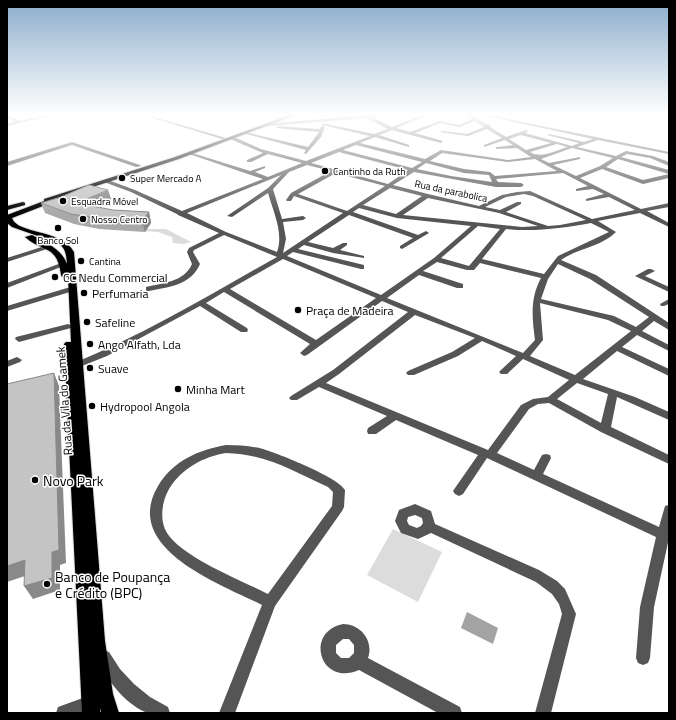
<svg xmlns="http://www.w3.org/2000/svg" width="676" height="720" font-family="'Titillium Web',sans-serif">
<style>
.green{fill:#dcdcdc}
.water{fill:#a3a3a3}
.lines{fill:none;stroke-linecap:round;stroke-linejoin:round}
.major-casing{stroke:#dbdbdb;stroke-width:2}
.minor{fill:#555;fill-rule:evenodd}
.major{fill:#000;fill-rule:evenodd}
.wall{fill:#a9a9a9}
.shaded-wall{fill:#898989}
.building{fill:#c4c4c4;stroke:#898989}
.poi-dot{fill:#000;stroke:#fff;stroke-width:1.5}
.labels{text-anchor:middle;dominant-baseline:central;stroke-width:3;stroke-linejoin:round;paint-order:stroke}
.far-poi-label{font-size:10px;fill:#000;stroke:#fff;text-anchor:start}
.far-street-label{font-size:10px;fill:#000;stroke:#fff}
.poi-label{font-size:12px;fill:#000;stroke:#fff;text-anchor:start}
.street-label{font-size:12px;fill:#000;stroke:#fff}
.near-poi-label{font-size:14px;fill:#000;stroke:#fff;text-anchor:start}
</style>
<rect width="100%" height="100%" fill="#fff"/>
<path class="green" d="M143 229H166L191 242 184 244 173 243 172 237 158 232 142 231Z
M393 529 442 552 418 602 367 575Z"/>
<path class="water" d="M467 612 498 628 493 644 461 628Z"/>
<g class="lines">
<g class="major-casing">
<path id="major" d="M292 114H298L179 159 56 199V201L12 218C18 235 60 228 74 252L105 641 113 694 119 713H101L100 708V713H82L64 344 66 342H71L68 277H62L61 275C57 244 43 253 25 237L32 235C46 243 61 248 67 264 66 254 66 249 58 243L12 227 7 223V215L44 201V199L175 157Z
M23 202 25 203V205L7 210V206Z"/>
</g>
<path class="minor" d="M51 114H57L7 126V124L16 122 7 118V115L20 121Z
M139 114H145L226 138 222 139Z
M397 114 372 117 392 127 425 114H430L396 128 410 132 440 121 459 125 472 119 465 114C476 113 480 125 491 125L490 127 506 137 526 130 528 131 525 133 572 146 579 143 547 135 549 134 584 142 593 139 477 114H484L669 152V154L598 140 577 147 616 156 626 151 653 156 669 162V166L650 158 627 154 621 157 669 170V174L618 159 606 167 643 180 669 174V178L643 184 602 169 580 178 641 209 669 203V207L647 211 669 223V227L640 213 598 221 616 232C601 247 578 248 561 260L596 275 669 323V330L654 321 642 331 669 345V351L637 335 622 347 669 369V376L617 351 583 379 635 397 669 412V420L617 397 611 427 669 455V464L601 432 549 403 538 404 529 409 497 453 534 470 542 455 546 454 550 455 551 458 543 474 659 527 665 506 669 505V538L654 607 650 658 648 663 643 665 638 663 636 658 640 607 656 537 487 458 463 494 459 496 455 494 453 491 455 488 478 455 396 420 376 434H368L367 431 368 428 387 416 319 387 297 400H291L289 398 291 396 333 370 408 312 382 301 307 355 304 356 300 353 310 344 224 292 206 303 247 328 248 330 247 332H241L200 306 107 356 77 368 72 365 74 363C144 335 211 294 277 257L224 235 194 250 193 252 200 264C191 285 169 287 149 291H146V287C163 283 184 282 192 264L187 252 189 248 219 233 178 215 177 214 131 192 104 182V180H108L135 190 182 211 263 179 189 154V152L250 171 265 166V168L255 172 268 177 302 163 268 154 251 162H247V160L263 153 230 139V137H234L261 149 306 161 370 136 322 125V123L374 134 388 129 366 118 268 126 266 124 366 115ZM475 121 484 127 467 134 442 131 440 132 468 136 487 129 502 138 484 145V147L505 140 513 145 498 147H496V149L517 148 531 157 508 160 441 150 425 159 360 143 375 137 409 147V145L379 135 392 130 441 143 443 141 415 133 440 123 459 127ZM521 135 551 143 526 150 509 139ZM557 144 567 147C554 151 542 159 530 152ZM356 145 422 162 412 168 343 150ZM572 148 613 158 600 166 576 176 553 165 580 159V157L549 163 541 159ZM339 152 408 170 388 184 311 163ZM442 153 508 162 535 159 557 171 495 176 490 172 464 169 430 161ZM426 163 464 173 489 175 492 182 451 176 417 169ZM307 165 331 171 291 193 286 200 287 201H291L294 196 343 213 283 253 286 239 283 222 303 220 306 218 303 216 282 219 273 189 289 172ZM414 172 496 187H521L524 185 521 183 498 182 496 179 563 173 588 186 576 189V191L593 189 604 194 586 199V201L609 197 635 210 592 219 530 191 517 192 502 195 479 206 428 194 393 185ZM336 173 385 186 347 211 298 194ZM281 175 268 188 227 216 232 217 268 193C273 211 284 233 277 252L226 232 187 213ZM390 188 422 196 396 214 363 205ZM524 194 533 196 586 220 560 225 548 226 506 212 521 204V202H517L500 210 485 207 506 197ZM428 198 499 213 538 226 522 227 403 215ZM359 208 397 218 471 226 434 258 381 295 287 256 293 252 361 269H364V265L298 249 304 245 333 253 364 258V256L340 250 347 245V243H343L333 248 308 242 349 215 413 238 400 246V248L402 249 429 233 426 231 418 235 353 212ZM591 223 609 232 558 256 544 274 482 259 506 229C535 232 563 228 591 223ZM478 226 500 229 469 266 441 258ZM283 259 376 298 316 340 230 289ZM437 262 467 270H474L480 263 541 278C530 298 532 318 535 340L523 353 387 298 419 275 457 288H463V284L423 271ZM558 264 590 279 649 317 636 327 614 316 541 299 548 279ZM540 303 608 320 631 331 575 375 530 356 543 340ZM415 315 475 338 452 352 408 371 406 373 408 375H414L458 356 482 341 516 356 501 370 499 372 501 374H507L523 359 569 380 548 397 533 399 521 405 488 450 326 383 339 374ZM577 383 608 394 601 423 557 399Z
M278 126 320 129 321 126 325 127 321 137 306 154 304 153 306 150 243 133 245 132 308 147 319 132 276 128Z
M72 142 140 165 141 166 136 167 72 145 7 166V162Z
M48 245 51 247 50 248 7 262V258Z
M64 262 68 264 66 265 7 288V283Z
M648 269H651L655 271 645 276 669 287V292L635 276Z
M67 288H70V292L7 311V306Z
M669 299V304L664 306H661L660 304Z
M68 324 72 326 71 328 19 342 15 339 16 337Z
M17 357 22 360 20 362 7 367V361Z
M226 445C239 445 251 446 263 449 279 454 338 477 345 490L344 507 342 511 275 606 235 713H219L262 605C221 584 121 549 158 486 173 461 198 450 226 445ZM226 453C266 454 293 471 328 487L333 492 332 506 268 594C241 580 183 558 167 533 159 520 162 501 169 489 182 468 203 457 226 453Z
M415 504 431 511 435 524 539 570 557 581 565 589 576 614 551 713H535L562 614 559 604 552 594 536 582 431 533 418 539 401 533 395 521 399 510ZM415 515 422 518 423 523 421 526 417 528 409 525 407 521 408 517Z
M343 624C361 624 374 641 368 658L460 707 462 713H438L359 670C320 687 304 632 343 624ZM343 639H349L354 645V653L349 658H341L336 653V645Z
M104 650 109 652 120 669 134 684 150 697 168 707 170 713C163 713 152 715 145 712 123 702 106 679 97 657L99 652Z
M91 695 97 697 99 703 97 709 86 713H56L58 707Z"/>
<use href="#major" class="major"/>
</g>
<path class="wall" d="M108 190 111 199 95 207 113 210 149 212 151 223 145 232 99 229 74 224 45 213 41 203Z"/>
<path class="shaded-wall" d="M108 190 111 199 80 214 77 203Z
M149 212 151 223 145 232 142 221Z
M54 373 59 386 66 563 60 565V590L33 599 24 586Z
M25 560 34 573 7 582V566Z"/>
<path class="building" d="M89 185 108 190 77 203 113 210 149 212 142 221 96 218 71 214 41 203 61 197Z
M54 373 59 550 52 552V578L24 586 25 560 7 566V384Z"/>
<linearGradient id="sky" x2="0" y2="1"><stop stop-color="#8cadcc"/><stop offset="0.53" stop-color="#fff"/><stop offset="1" stop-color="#fff" stop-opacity="0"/></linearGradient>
<rect width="676" height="215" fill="url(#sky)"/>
<g class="poi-dot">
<circle cx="325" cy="171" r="4"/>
<circle cx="122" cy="178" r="4"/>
<circle cx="63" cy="201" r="4"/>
<circle cx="83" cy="219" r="4"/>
<circle cx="58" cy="228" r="4"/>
<circle cx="81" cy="261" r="4"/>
<circle cx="55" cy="277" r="4"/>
<circle cx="84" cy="293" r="4"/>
<circle cx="298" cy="310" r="4"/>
<circle cx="87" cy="322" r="4"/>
<circle cx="90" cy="344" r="4"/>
<circle cx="90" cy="368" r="4"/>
<circle cx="178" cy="389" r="4"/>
<circle cx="92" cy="406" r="4"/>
<circle cx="35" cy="480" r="4"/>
<circle cx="47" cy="584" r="4"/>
</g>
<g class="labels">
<g class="far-poi-label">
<text x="333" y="171">Cantinho da Ruth</text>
<text x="130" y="178">Super Mercado A</text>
<text x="71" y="201">Esquadra Móvel</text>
<text x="91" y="219">Nosso Centro</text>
<text x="58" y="240" text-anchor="middle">Banco Sol</text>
<text x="89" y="261">Cantina</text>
</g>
<g class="far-street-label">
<text transform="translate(451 191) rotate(12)">Rua da parabolica</text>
</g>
<g class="poi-label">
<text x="63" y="277">CC Nedu Commercial</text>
<text x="92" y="293">Perfumaria</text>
<text x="306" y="310">Praça de Madeira</text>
<text x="95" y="322">Safeline</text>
<text x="98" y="344">Ango Alfath, Lda</text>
<text x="98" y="368">Suave</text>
<text x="186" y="389">Minha Mart</text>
<text x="100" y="406">Hydropool Angola</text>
</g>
<g class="street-label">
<text transform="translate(64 401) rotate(-94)">Rua da Vila do Gamek</text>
</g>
<g class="near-poi-label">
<text x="43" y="480">Novo Park</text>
<text x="55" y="576">Banco de Poupança<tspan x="55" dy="16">e Crédito (BPC)</tspan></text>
</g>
</g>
<rect width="676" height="720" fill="none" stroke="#000000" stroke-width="16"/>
</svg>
